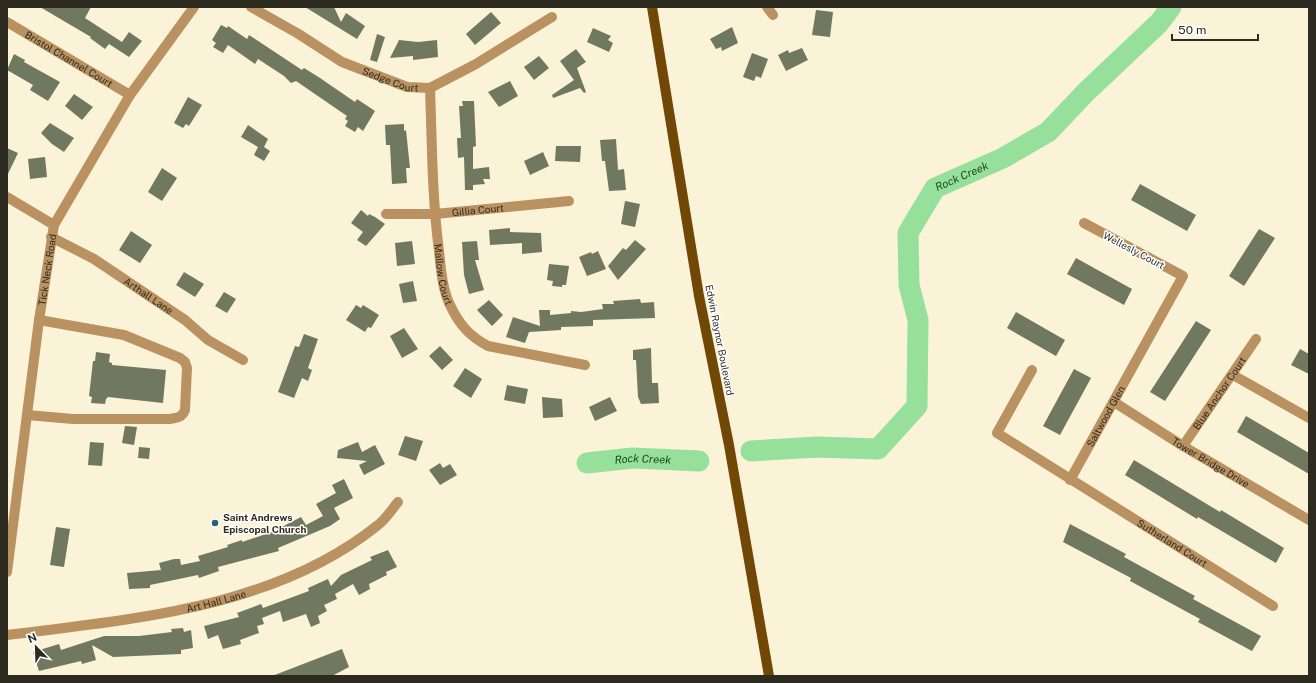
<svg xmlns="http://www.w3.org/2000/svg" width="1316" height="683" font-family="'Public Sans',sans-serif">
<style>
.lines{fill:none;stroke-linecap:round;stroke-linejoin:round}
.river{stroke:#96e09b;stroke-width:21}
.building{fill:#717860}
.minor{stroke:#ba9161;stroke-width:10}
.major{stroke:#714705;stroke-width:10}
.poi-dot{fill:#206276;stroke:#fff;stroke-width:1.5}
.labels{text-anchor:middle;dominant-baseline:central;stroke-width:3;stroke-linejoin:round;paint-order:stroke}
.street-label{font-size:10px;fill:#2d2b20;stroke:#fff}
.poi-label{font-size:10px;font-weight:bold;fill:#2d2b20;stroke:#fff;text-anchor:start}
.water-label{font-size:11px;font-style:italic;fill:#184b20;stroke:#fff}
</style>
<rect width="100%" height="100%" fill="#faf3d7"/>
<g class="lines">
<g class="river">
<path id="s1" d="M751 451 817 447 878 449 917 406 918 320 909 285 908 233 935 188 1003 158 1048 132 1086 92 1159 23 1171 7"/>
<path id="s2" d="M587 463 633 458 699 461"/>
</g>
</g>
<path class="building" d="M40 7H91L85 18 122 42 129 32 142 41 129 57 109 44 105 49 90 38 91 37Z
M305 7H334L341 22 346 13 365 26 357 39Z
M816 10 833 12 830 37 812 35Z
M491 12 501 23 475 45 466 34 467 33Z
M221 25 227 28 228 26 247 39 249 35 302 70 304 68 320 78 355 102 357 99 375 111 363 131 358 127 355 132 345 126 348 121 345 119 347 116 296 81 291 83 284 76 258 59 255 64 228 45 223 53 213 47 216 43 212 40Z
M732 27 738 43 722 51 721 47 716 49 710 39Z
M593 28 611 36 608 40 613 43 609 52 587 42Z
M377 34 385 37 377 62 370 60Z
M399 40 418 42 437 40 438 57 413 60V56L390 58Z
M802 48 808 60 786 71 778 55 788 50 789 53Z
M576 49 586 62 577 68 586 92 584 93 580 88 553 98 552 95 574 80 560 61Z
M752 53 768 59 761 78 756 76 754 81 743 77Z
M14 54 25 60 24 62 60 82 48 101 30 90 33 85 7 70Z
M539 56 549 68 534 80 524 67Z
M510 81 518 96 499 107 488 92Z
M74 94 93 107 82 120 65 106Z
M188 97 202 105 189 126 186 124 183 128 174 123Z
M462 101H474L476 146 473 147V169L489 167 490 179H483L485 184 473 185V190H465L464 157 458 158 457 138H461L459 106H463Z
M50 123 74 138 64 152 52 144 41 133Z
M404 124V131L406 130 410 168H406L407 183 392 184 390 145H386L385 125Z
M248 125 268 139 264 147 270 151 264 161 254 155 258 147 241 137Z
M616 139 618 170 624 169 626 190 609 191 605 161H602L600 140Z
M556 146H581L580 162 555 161Z
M7 148 18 153 7 176Z
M543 152 549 166 530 175 524 161Z
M45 157 47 177 30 179 28 159Z
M162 168 177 178 162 201 148 192Z
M1140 184 1196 215 1187 231 1131 200Z
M625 201 640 204 635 227 621 224Z
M361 210 368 216 369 214 375 217 385 224 366 246 357 240 363 232 351 223Z
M510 228V232L541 233 542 252 522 254V243L490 245 489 230Z
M1259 229 1275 238 1244 286 1229 276Z
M131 231 152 245 140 263 119 250Z
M635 240 646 249 618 280 608 266 623 248 626 250Z
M412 241 415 264 397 266 395 243Z
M477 241 479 260H475L484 290 469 294 464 275 462 242Z
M598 251 606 269 587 276 579 257 591 252 592 254Z
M1076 258 1132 289 1124 305 1067 274Z
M549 264 569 266 566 285H562V287L552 286 553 281 547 280Z
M184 272 204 284 195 297 176 285Z
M413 281 417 301 403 303 399 284Z
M224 292 236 299 227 313 215 306Z
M640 299 641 303 654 302 655 318 593 320V326L561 327V330L529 332 525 343 506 337 513 317 540 326 539 310H550V315L571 313V311L581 312 603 309 602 304H614L613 301Z
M489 300 503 315 492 326 477 310Z
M356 305 361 308 363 305 379 315 371 328 368 327 365 332 346 320Z
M1016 312 1065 340 1056 356 1007 328Z
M1196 321 1211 330 1165 401 1150 392Z
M404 328 418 349 402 358 390 336Z
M304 334 318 339 308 368 312 370 308 381 302 378 294 398 278 392 295 346 299 347Z
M440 346 453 360 442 370 429 356Z
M651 348 652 383H658L659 403 641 404 638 397 636 360H633V350Z
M1300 349 1309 354V374L1291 365Z
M96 352 110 354 109 362 112 363V365L166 370 163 403 108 397 106 399 105 404 91 403 92 397 89 396 93 361H95Z
M465 368 482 379 471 398 453 386Z
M1074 369 1091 378 1060 435 1043 426Z
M507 385 528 389 525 404 504 400Z
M542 397 562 399 563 417 543 418Z
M610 397 617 411 595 421 589 407Z
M1246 416 1309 453V474L1237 432Z
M125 426 137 427 134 445 122 443Z
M405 436 423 441 416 461 398 455Z
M90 442 104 443 102 466 88 465Z
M358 442 362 452 375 445 385 464 364 475 359 465 367 461 337 458 338 450Z
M139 447 150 448 149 459 138 458Z
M1134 460 1220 512 1221 510 1284 548 1276 563 1198 517 1197 519 1125 475Z
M440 463 443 468 450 464 457 475 440 485 429 470Z
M344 479 353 498 334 508 340 519 330 526 278 548 279 551 218 567 219 571 199 578 198 575 150 585V588L129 589 127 573 161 570 159 563 174 559H180L181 565 200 561 198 556 228 547 227 545 242 540V542L272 532 301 517 306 525 323 516 316 504 336 493 332 485Z
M1070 524 1126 554 1124 557 1195 596 1193 599 1261 636 1252 651 1198 622 1200 619 1130 581 1131 578 1063 542Z
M56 527 70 529 64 567 50 565Z
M388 550 397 567 386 572 387 575 369 584 370 589 359 595 353 584 335 594 337 599 324 605 327 611 318 616 320 623 311 627 306 614 283 622 280 611 262 618 264 624 257 626 259 633 240 640 241 644 223 649 218 635 208 639 204 626 239 617 237 613 261 604 263 608 309 591 308 588 328 579 331 586 341 575 372 560 370 557Z
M183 628 184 632 191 630 193 648 181 650V654L113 657 92 645 96 660 82 664 81 661 39 671 33 652 59 644 61 650 104 636H139L172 632 171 629Z
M342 649 349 667 332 676H272Z"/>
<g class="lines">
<g class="minor">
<path id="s3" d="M251 7 297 33 342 62 407 87 430 88 476 64 552 17"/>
<path d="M767 7 773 15"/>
<path id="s4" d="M7 22 130 95"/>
<path id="s5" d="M430 88C432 142 432 197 439 251 441 269 442 288 450 305 459 324 469 336 488 346L585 365"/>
<path d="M7 197 54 225"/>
<path id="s6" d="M386 214H435L569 201"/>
<path id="s7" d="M51 237 94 259 185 320 208 340 243 360"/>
<path id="s8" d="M1032 370 997 433 1273 606"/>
<path d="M1233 375 1309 418"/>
<path id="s9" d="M1114 402 1183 446 1309 520"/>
<path d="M27 415 73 419H169C176 418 182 418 185 410L187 368 185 362 180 358 124 335 39 320"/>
<path id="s10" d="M1183 446 1256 339"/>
<path id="s11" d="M1070 480 1183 276 1084 223"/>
<path id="s12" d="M7 572 39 320 54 225 130 95 194 7"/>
<path id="s13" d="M7 635C134 619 275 608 378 525 386 519 392 509 398 502"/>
</g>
<path class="major" d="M652 7 699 296 729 445 769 676"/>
</g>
<circle class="poi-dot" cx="215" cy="523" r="4"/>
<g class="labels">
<g class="street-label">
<text stroke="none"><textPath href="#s4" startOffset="72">Bristol Channel Court</textPath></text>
<text stroke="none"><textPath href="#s3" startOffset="158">Sedge Court</textPath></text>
<text stroke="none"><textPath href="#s6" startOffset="92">Gillia Court</textPath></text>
<text transform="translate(1134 250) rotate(28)">Wellesly Court</text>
<text stroke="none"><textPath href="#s12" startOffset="305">Tick Neck Road</textPath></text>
<text stroke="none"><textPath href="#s5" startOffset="187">Mallow Court</textPath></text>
<text stroke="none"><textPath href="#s7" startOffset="114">Arthall Lane</textPath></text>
<text transform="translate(720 340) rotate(79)">Edwin Raynor Boulevard</text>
<text stroke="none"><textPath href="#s10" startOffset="64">Blue Anchor Court</textPath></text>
<text stroke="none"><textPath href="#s11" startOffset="73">Saltwood Glen</textPath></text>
<text stroke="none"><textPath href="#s9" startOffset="114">Tower Bridge Drive</textPath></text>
<text stroke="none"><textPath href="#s8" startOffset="279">Sutherland Court</textPath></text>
<text stroke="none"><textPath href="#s13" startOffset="212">Art Hall Lane</textPath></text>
</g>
<g class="poi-label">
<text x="223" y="517">Saint Andrews<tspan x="223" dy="12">Episcopal Church</tspan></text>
</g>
<g class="water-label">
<text stroke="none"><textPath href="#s1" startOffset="441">Rock Creek</textPath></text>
<text stroke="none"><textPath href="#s2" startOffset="56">Rock Creek</textPath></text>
</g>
</g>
<rect width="1316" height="683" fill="none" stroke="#2d2b20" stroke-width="16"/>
<g transform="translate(36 647) rotate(337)" stroke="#ffffff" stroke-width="3" paint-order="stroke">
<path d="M0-3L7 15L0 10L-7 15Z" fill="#2d2b20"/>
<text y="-6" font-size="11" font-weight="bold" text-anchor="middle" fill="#2d2b20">N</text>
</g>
<path d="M1172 34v6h86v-6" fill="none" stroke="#2d2b20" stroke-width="2"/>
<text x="1178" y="34" font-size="12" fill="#2d2b20" stroke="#ffffff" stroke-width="3" paint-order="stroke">50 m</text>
</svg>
